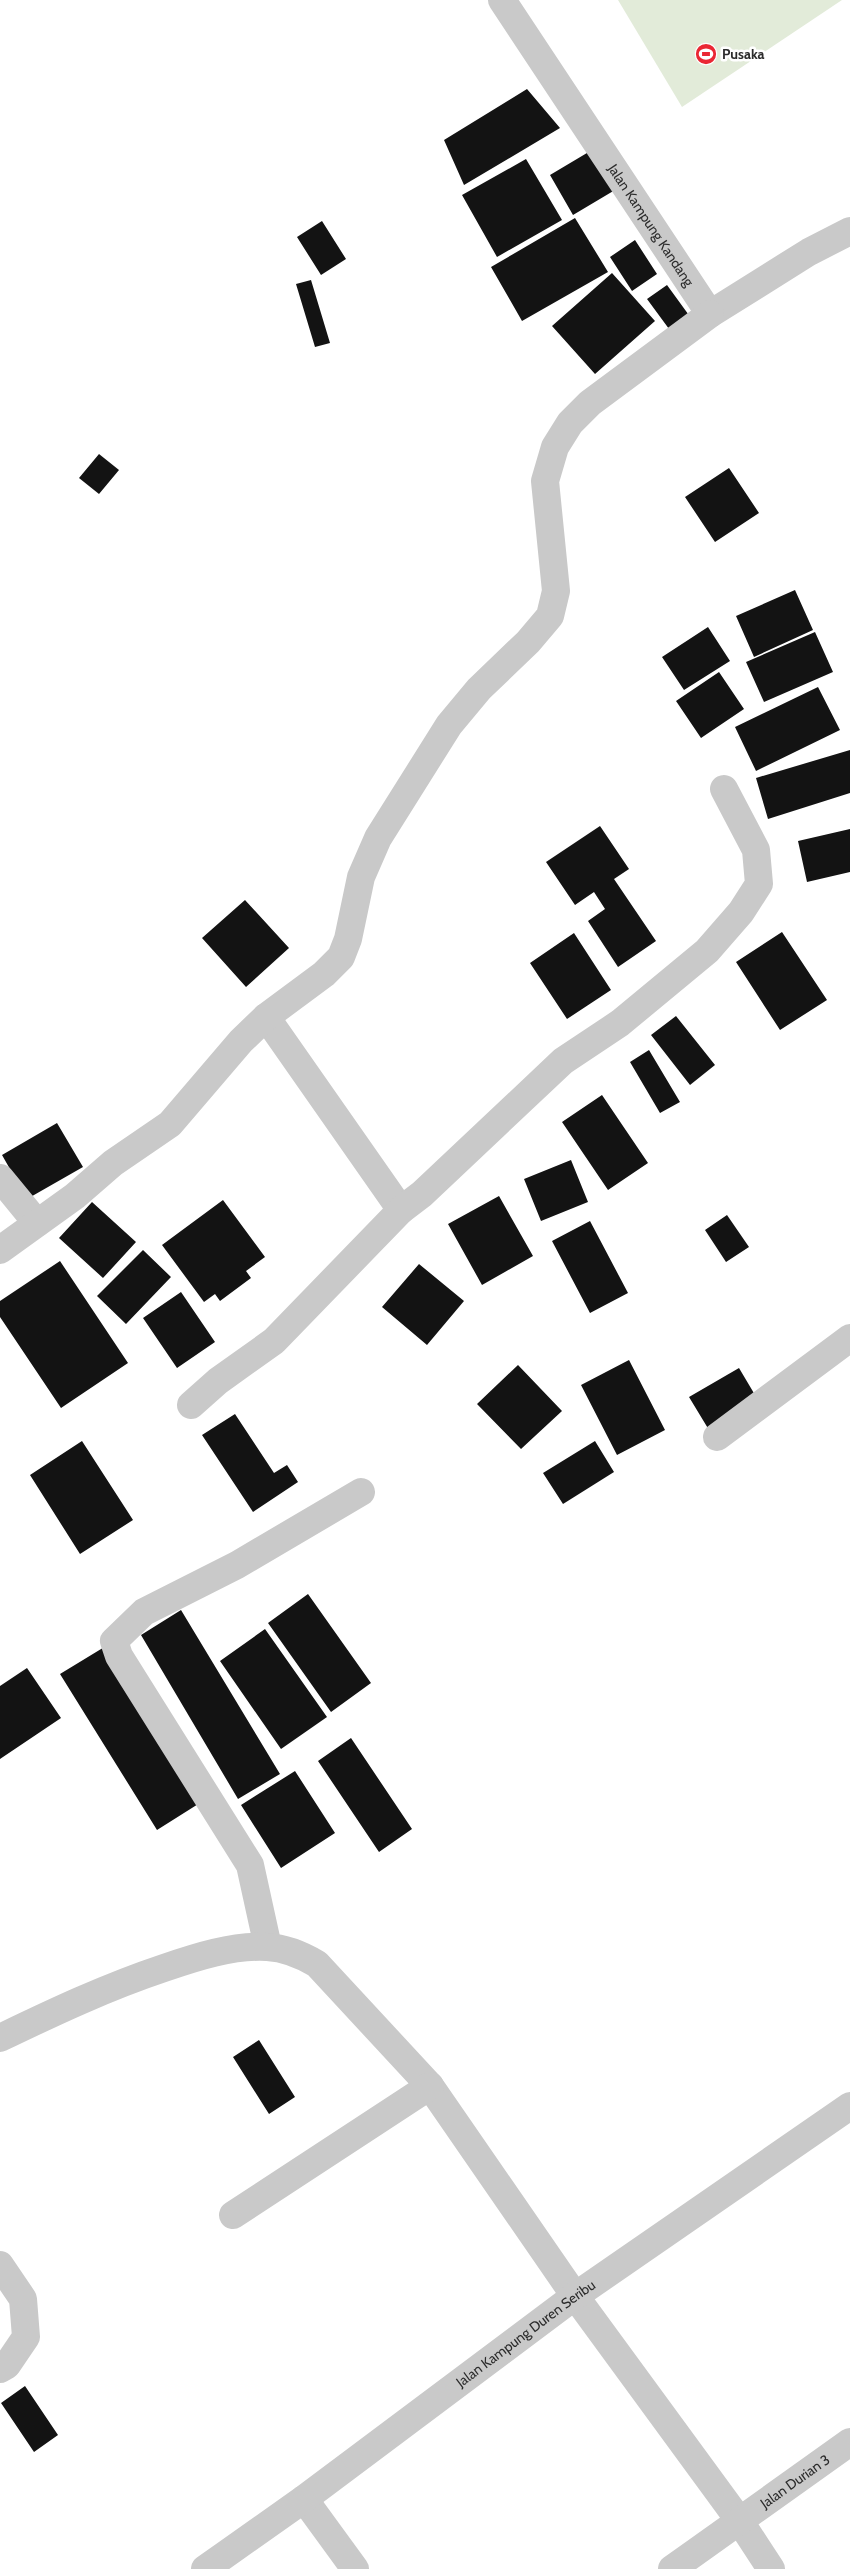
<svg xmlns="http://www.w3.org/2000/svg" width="850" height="2569" font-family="Cabin,sans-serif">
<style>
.green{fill:#e2ebd9}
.building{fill:#131313}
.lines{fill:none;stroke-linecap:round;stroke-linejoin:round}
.minor{stroke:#c9c9c9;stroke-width:28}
.labels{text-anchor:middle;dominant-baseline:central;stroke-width:5;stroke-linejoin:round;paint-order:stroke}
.poi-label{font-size:14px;font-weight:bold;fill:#2c2c2c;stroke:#fff;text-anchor:start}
.street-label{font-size:14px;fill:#2c2c2c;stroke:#fff}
</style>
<rect width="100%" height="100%" fill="#fff"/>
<path class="green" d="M618 0H842L682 107Z"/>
<path class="building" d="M527 89 560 128 464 185 444 140Z
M592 150 615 190 573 215 550 175Z
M526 159 562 220 497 257 462 195Z
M575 218 608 272 522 321 491 267Z
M322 221 346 259 321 275 297 237Z
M635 240 657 274 632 291 610 257Z
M612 273 655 321 595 374 552 326Z
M311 280 330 343 315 347 296 284Z
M667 285 691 318 672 333 647 299Z
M99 454 119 470 99 494 79 478Z
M729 468 759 513 715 542 685 497Z
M795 590 813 630 754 657 736 616Z
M708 627 730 661 684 690 662 657Z
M815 632 833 672 764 702 746 662Z
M719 672 744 709 701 738 676 701Z
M818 687 840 730 756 771 735 727Z
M850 750V793L768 819 756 778Z
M600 826 629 869 614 879 656 941 618 967 588 921 605 909 594 892 575 905 546 862Z
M850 829V872L807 882 798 841Z
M245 900 289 948 246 987 202 938Z
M782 932 827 1000 780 1030 736 962Z
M574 933 611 990 567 1019 530 963Z
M676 1016 715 1065 690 1085 651 1035Z
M649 1050 680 1102 660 1113 630 1062Z
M602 1095 648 1163 608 1190 562 1122Z
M57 1123 83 1167 27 1199 2 1155Z
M571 1160 588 1202 541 1221 524 1179Z
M499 1196 533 1256 482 1285 448 1224Z
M223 1200 265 1257 246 1271 251 1278 220 1301 215 1294 204 1302 162 1245Z
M92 1202 136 1242 103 1278 59 1238Z
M727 1215 749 1247 726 1262 705 1230Z
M590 1221 628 1293 590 1313 552 1241Z
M143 1250 171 1277 126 1324 97 1296Z
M60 1261 128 1363 61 1408 0 1317V1301Z
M419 1264 464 1301 427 1345 382 1307Z
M181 1292 215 1342 177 1368 143 1318Z
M629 1360 665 1430 617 1455 581 1385Z
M518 1365 562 1411 521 1449 477 1404Z
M739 1368 758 1400 709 1430 689 1397Z
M235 1414 274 1473 287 1465 298 1482 253 1512 202 1435Z
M82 1441 133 1520 80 1554 30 1475Z
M595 1441 614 1472 563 1504 543 1473Z
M308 1594 371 1683 331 1712 268 1623Z
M181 1610 280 1774 238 1799 141 1635Z
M265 1629 327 1717 281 1749 220 1661Z
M106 1646 203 1801 157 1830 60 1674Z
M27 1668 61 1718 0 1759V1686Z
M351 1738 412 1829 379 1852 318 1761Z
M295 1771 335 1833 281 1868 241 1805Z
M259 2040 295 2097 269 2114 233 2057Z
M25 2386 58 2435 34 2452 1 2403Z"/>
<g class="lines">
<g class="minor">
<path id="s1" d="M502 0 710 314 809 252 850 231"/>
<path d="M266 1017 401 1210"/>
<path d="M0 1178 37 1223"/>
<path d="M0 1250 75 1196 113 1163 170 1124 241 1041 266 1017 324 974 341 957 348 939 361 877 378 838 449 725 479 689 528 642 550 616 556 591 545 481 555 447 570 423 590 403 710 314"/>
<path d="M191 1405 218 1381 274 1341 401 1210 422 1194 563 1061 620 1023 707 951 741 912 759 884 756 850 724 789"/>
<path d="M717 1437 850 1338"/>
<path d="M268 1947 250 1865 119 1656 114 1641 144 1612 237 1565 361 1492"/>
<path d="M0 2038C54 2012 107 1987 164 1968 196 1957 233 1945 267 1947 285 1948 302 1955 317 1964L430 2086 575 2296 739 2520 771 2569"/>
<path d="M233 2215 430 2086"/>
<path d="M0 2265 23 2299 26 2337 7 2365 0 2369"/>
<path d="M304 2499 355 2569"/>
<path id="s2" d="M205 2569 304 2499 575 2296 850 2106"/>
<path id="s3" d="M672 2569 850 2442"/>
</g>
</g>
<defs>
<g id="stadium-disc" transform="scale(1.125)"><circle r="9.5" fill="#ea2734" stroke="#fff"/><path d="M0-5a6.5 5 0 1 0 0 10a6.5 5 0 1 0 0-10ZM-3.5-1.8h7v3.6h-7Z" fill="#fff"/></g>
</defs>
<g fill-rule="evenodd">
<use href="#stadium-disc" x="706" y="54"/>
</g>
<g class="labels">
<g class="poi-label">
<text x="722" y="54">Pusaka</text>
</g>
<g class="street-label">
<text stroke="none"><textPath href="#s1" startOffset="270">Jalan Kampung Kandang</textPath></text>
<text stroke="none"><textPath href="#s2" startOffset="398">Jalan Kampung Duren Seribu</textPath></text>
<text stroke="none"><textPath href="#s3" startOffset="151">Jalan Durian 3</textPath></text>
</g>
</g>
</svg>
